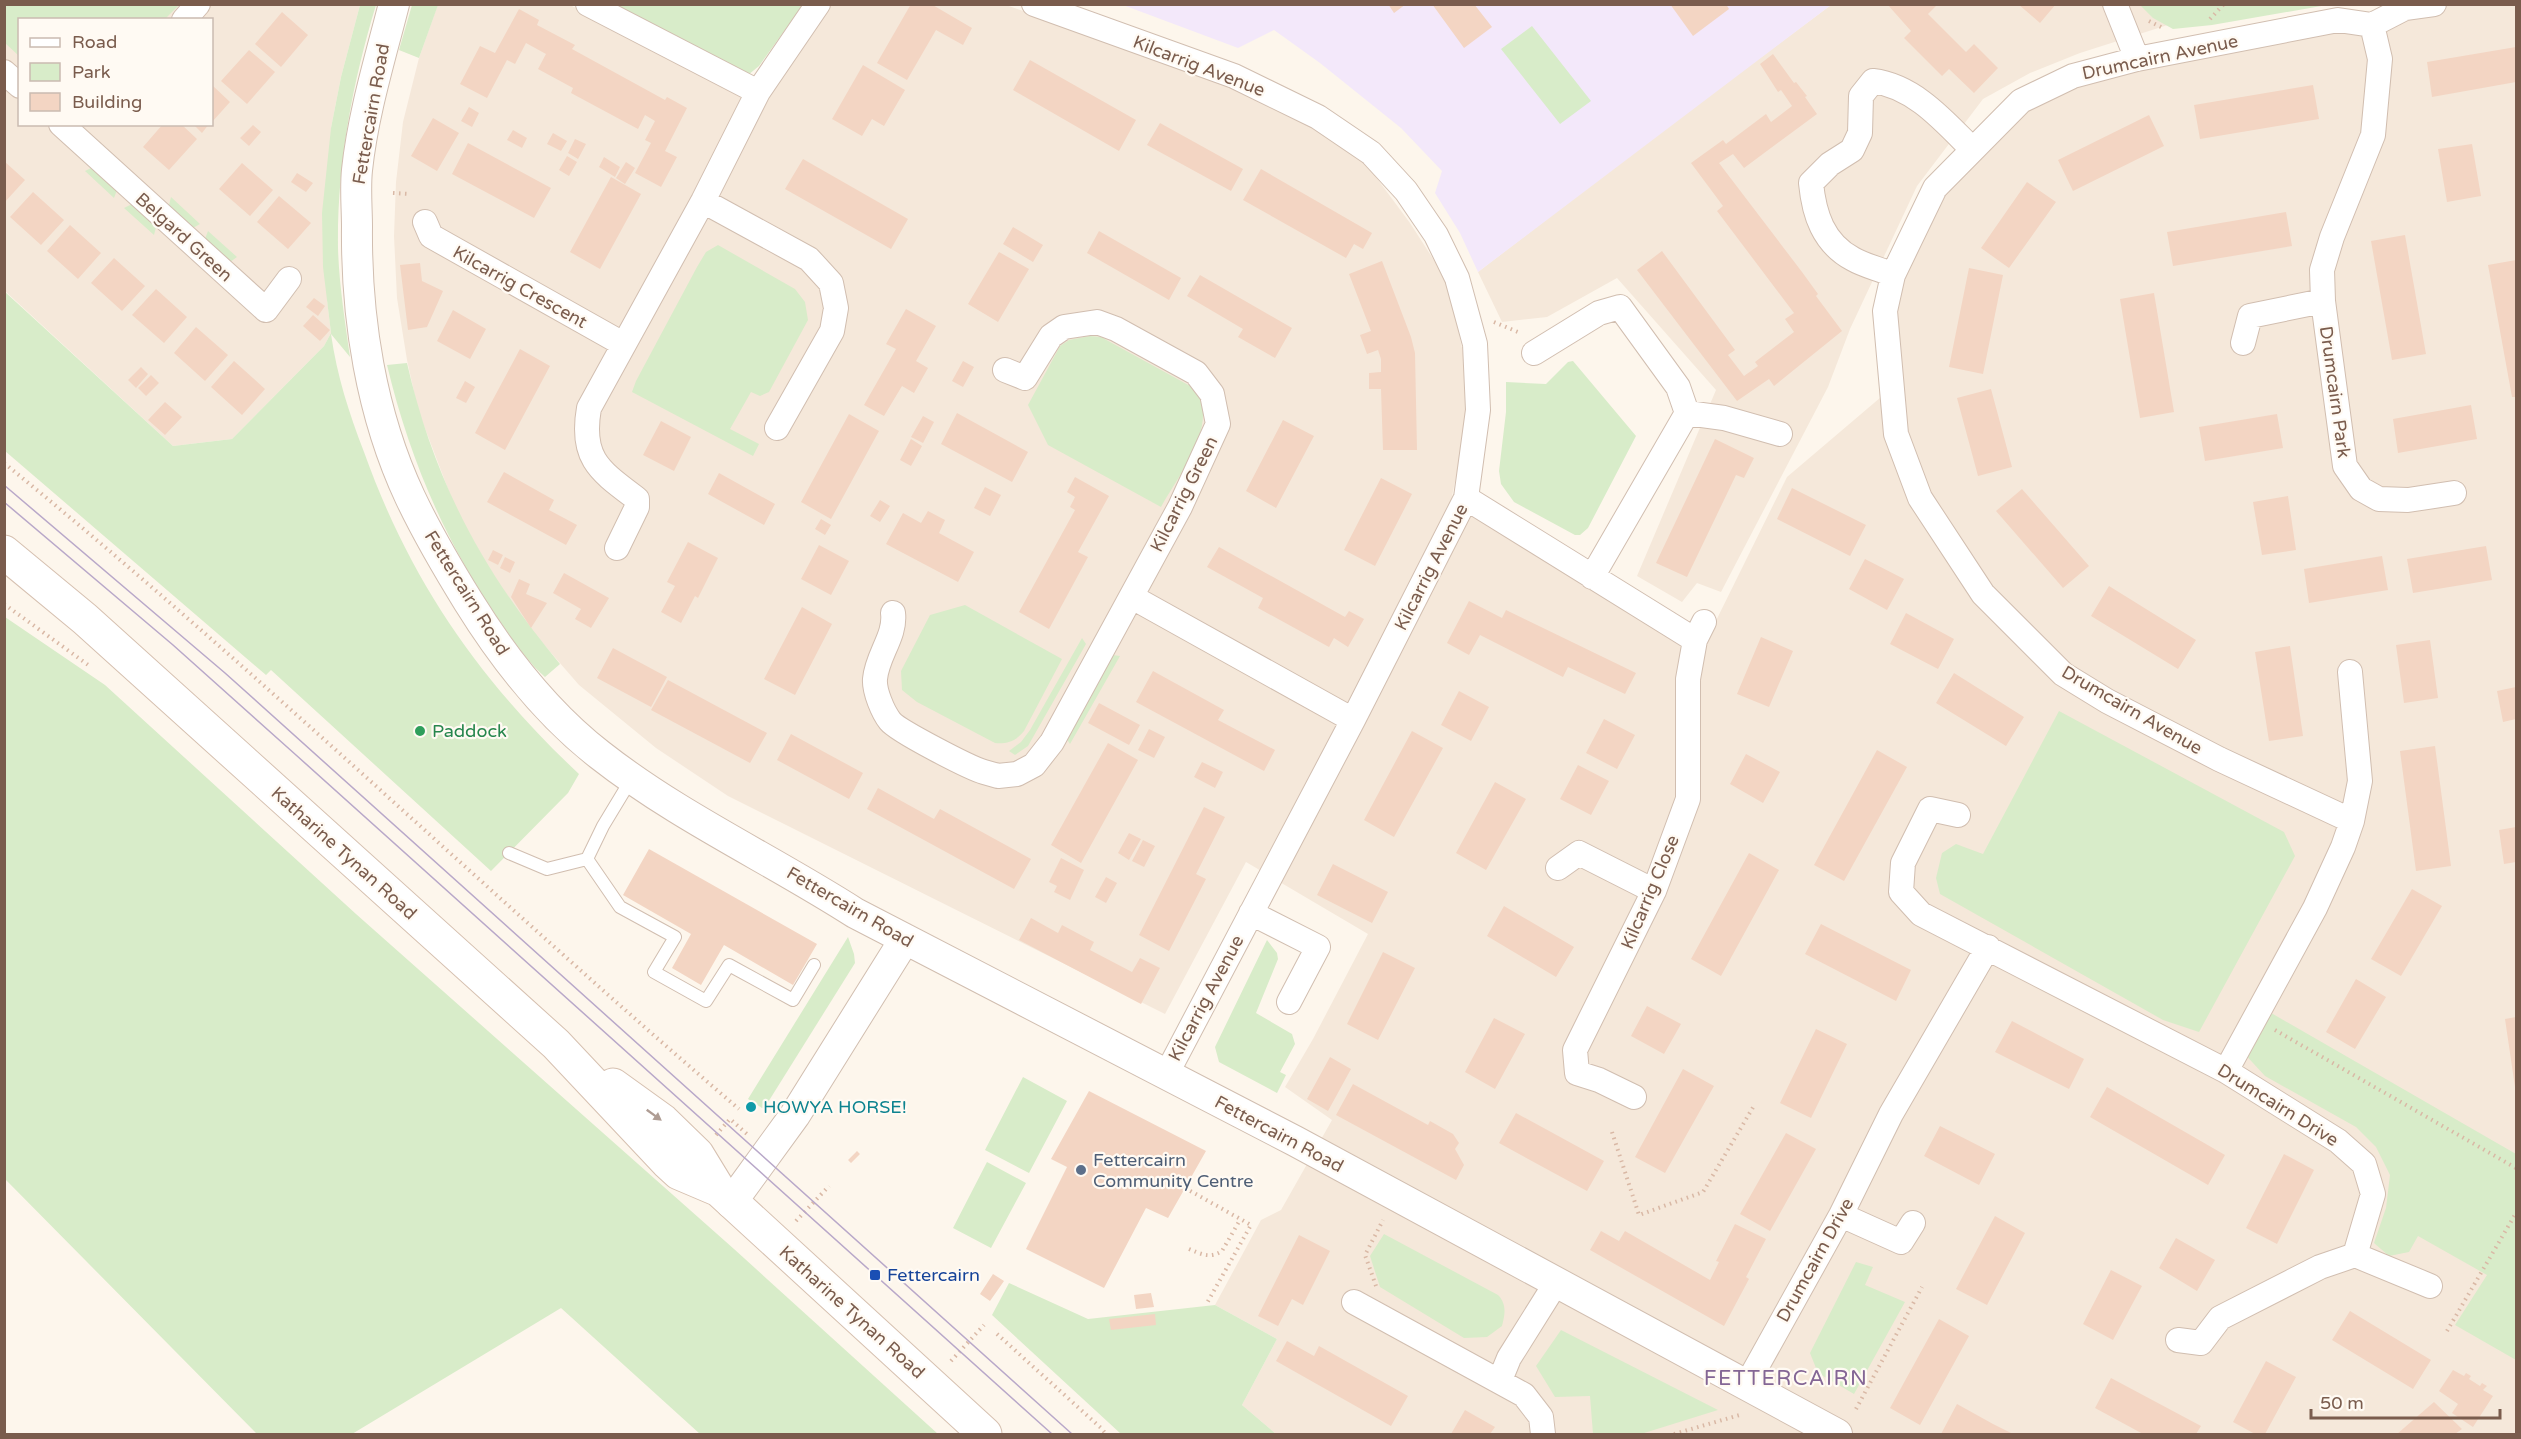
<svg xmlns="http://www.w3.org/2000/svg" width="2521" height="1439" font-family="'Varela Round',sans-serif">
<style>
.residential{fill:#f5e8da;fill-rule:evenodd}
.education{fill:#f3e8fa}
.green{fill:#d8ecc9}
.building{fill:#f3d5c3}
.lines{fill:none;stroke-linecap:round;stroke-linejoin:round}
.service-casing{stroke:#d1beb0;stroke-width:14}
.minor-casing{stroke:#d1beb0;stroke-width:26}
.tertiary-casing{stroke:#d1beb0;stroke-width:32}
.secondary-casing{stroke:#d6c0b0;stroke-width:35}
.path{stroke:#d9b8a5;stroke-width:4;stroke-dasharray:1.5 4.5;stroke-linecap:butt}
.service{stroke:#fff;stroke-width:12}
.minor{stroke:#fff;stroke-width:24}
.tertiary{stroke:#fff;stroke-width:30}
.secondary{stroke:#fff;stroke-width:33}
.tram{stroke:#b9a8c9;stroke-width:1.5}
.oneway{fill:#af9d94}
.leisure-dot{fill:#2e9e5b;stroke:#fffaf3;stroke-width:2}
.culture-dot{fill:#0f9aa8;stroke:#fffaf3;stroke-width:2}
.service-dot{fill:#5c6f8a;stroke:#fffaf3;stroke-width:2}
.transit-dot{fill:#1a4fb4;stroke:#fffaf3;stroke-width:2}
.labels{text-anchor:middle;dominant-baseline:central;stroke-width:4.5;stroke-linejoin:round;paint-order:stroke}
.street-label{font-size:18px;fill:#7a5c4d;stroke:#fffaf3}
.leisure-label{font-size:18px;fill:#27864d;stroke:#fffaf3;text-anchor:start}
.culture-label{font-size:18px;fill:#0d838f;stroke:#fffaf3;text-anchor:start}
.service-label{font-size:18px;fill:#4e5e75;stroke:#fffaf3;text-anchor:start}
.transit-label{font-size:18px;fill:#164399;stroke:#fffaf3;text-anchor:start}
.quarter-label{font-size:21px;letter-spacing:1.5px;fill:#846695;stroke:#fffaf3}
</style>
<rect width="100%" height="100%" fill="#fdf6ec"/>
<path class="residential" d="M438 4 570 5 751 97 814 4 1006 5 1229 84 1311 124 1364 161 1410 223 1448 282 1463 353 1470 408 1451 501 1703 647 1787 477 1894 386 1890 296 1914 232 1977 136 2067 80 2452 5H2516V1434H1276L1242 1405 1277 1339 1215 1305 1261 1220 1281 1210 1332 1120 1285 1087 1313 1039 1368 934 1246 862 1165 1014 728 796 656 748 579 685 526 624 489 568 456 510 418 410 407 360 397 298 394 236 396 182 403 122 419 58Z
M4 5H360L341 77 331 128 327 299 331 333 324 346 232 439 173 446 5 291ZM20 20H212V124H20Z
M1831 5H2159L2174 23 2080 53 2030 73 1983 99 1917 186 1850 329 1828 387 1721 592 1697 583 1682 602 1637 576 1716 390 1617 278 1547 317 1502 322 1478 272 1629 156Z"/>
<path class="education" d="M1123 5H1831L1478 272 1460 233 1435 193 1442 171 1401 128 1320 63 1274 30 1238 48Z"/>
<path class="green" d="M4 5 5 4 179 5 165 19 20 20 19 56 5 43Z
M360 5H376C352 84 337 165 338 248 339 284 345 321 350 357L331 334C337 376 349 413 364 452 410 581 480 681 579 774L568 793 491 871 271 670 266 675 5 451 4 291 173 446 232 439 324 346 331 333 323 267 322 213 331 128 341 77Z
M412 5H438L419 58 399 50Z
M612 5H803L759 66 748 75Z
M2140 5H2327L2212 25 2173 29 2153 18Z
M1532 26 1591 101 1560 124 1501 49Z
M93 167 117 190 114 198 85 171Z
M171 197 200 224 193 228 169 205Z
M132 204 156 227 154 235 124 208Z
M208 231 237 257 230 262 205 239Z
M718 245 795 289 805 302 808 320 769 392 760 396 751 392 730 429 759 444 753 456 632 392 636 381 697 267 706 252Z
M1090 336 1101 337 1192 387C1224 419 1178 476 1161 507L1048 445 1028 405 1060 346 1069 340Z
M1573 361 1636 436 1588 528 1580 535H1575L1514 502 1501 484 1499 471 1506 412V382L1546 384 1568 362Z
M407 363C434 481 483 572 560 664L545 677C527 661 513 640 499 620 445 542 409 457 387 365Z
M965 605 1062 659 1024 731C1016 741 1008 744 995 743L917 702 902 690 901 671 930 615Z
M5 617 105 685 356 914 734 1249 938 1434H700L561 1308 352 1434H257L5 1179Z
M1082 638 1086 644 1028 746 1015 755 1009 751 1021 742 1030 730Z
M1113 655 1120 656 1070 744 1066 738Z
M2059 711 2284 832 2295 856 2199 1032 2163 1020 1940 894 1936 878 1942 853 1956 844 1983 854Z
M848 937 854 954 855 963 765 1107 762 1108 748 1099Z
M1267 940 1277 953 1278 959 1256 1013 1292 1034 1295 1044 1280 1072 1286 1075 1277 1093 1219 1062 1215 1047Z
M2259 1006 2516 1154V1360L2455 1325 2487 1275 2418 1236 2409 1252 2389 1256 2374 1243 2386 1208 2390 1175 2376 1147 2356 1127 2265 1076 2241 1050Z
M1023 1077 1067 1101 1029 1173 985 1150Z
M987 1162 1026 1183 991 1248 953 1228Z
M1384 1234 1498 1295C1507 1304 1505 1315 1502 1326L1487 1337 1464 1338 1380 1287 1370 1256Z
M1856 1262 1873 1267 1865 1285 1905 1302 1854 1394 1818 1373 1810 1353Z
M1009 1283 1088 1319 1215 1305 1277 1339 1242 1405 1276 1434H1121L992 1315Z
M1561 1330 1718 1410 1641 1434H1593L1590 1396 1555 1397 1536 1366Z"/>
<path class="building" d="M911 4H931L972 28 963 45 936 30 907 80 877 63Z
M1388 4H1406L1394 13Z
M1432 4H1474L1492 27 1464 48Z
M1670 4H1726L1729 9 1693 36Z
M1887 4H1934L1936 6 1928 14 1966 52 1974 44 1998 68 1974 93 1949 69 1942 76 1904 38 1911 31Z
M2018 4H2056L2040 23Z
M519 9 539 20 537 25 575 45 572 49 665 100 667 97 687 108 665 151 677 157 661 187 635 173 651 143 645 140 655 121 645 115 638 129 571 93 573 88 538 69 546 54 526 43 515 64 507 60 487 98 460 84 480 46 495 53Z
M282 12 308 35 281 67 255 44Z
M2516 47V82L2432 97 2427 62Z
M249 50 275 72 247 104 221 81Z
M1773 54 1794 83 1796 82 1807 96 1805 97 1817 114 1744 168 1733 154 1719 163 1802 272 1818 294 1816 296 1842 331 1774 386 1769 379 1737 401 1637 270 1662 251 1735 350 1728 355 1744 376 1758 366 1755 362 1794 332 1785 319 1794 313 1717 211 1723 206 1691 163 1723 140 1726 144 1766 114 1771 122 1792 106 1781 90 1778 92 1760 64Z
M1030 60 1136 120 1119 151 1013 90Z
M863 65 905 90 884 126 872 119 862 136 832 119Z
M212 85 230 102 212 122Z
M2313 85 2319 119 2200 139 2194 105Z
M469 107 479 113 472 127 461 121Z
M2149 115 2164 146 2073 191 2058 160Z
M433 118 459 133 437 171 411 156Z
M1160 123 1243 169 1231 191 1147 145Z
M163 124H181L197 139 169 170 143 147Z
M193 124H209L202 133Z
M253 125 261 132 249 146 240 138Z
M513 130 527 138 522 148 507 140Z
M553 133 567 141 561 151 547 144Z
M575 139 586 144 578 159 568 153Z
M468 143 551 188 534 218 452 174Z
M2472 144 2481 196 2447 202 2438 149Z
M567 156 577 162 569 176 559 170Z
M604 157 620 167 615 177 599 167Z
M803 159 908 219 891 249 785 189Z
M4 161 25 180 4 203Z
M626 162 635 168 625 184 616 178Z
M242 163 273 190 250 216 219 189Z
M1261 169 1372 233 1363 249 1354 244 1346 258 1243 200Z
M297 173 313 183 306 192 291 182Z
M611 177 641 194 600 269 570 252Z
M2027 182 2056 202 2009 268 1981 248Z
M33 192 64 220 41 245 10 217Z
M279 196 311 223 288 249 257 222Z
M2286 212 2292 246 2173 266 2167 232Z
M70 225 101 253 78 279 47 251Z
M1013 227 1043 245 1033 262 1003 244Z
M1099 231 1181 278 1169 300 1087 253Z
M2405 235 2426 354 2392 360 2371 241Z
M999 252 1029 269 998 322 968 304Z
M114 258 145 286 122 311 91 283Z
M2516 260V397H2512L2488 265Z
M1382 261 1411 337 1415 353 1417 450H1383L1381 389H1369V373L1381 372V359L1378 350 1367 354 1360 335 1371 331 1349 274Z
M420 263 422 281 443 291 427 327 408 330 400 265Z
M1969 268 2003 275 1983 374 1949 367Z
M1200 275 1292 328 1275 358 1238 337 1243 329 1187 296Z
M156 289 187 317 164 343 132 315Z
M2154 293 2174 412 2140 418 2120 299Z
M314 298 325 306 318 316 306 307Z
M906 309 936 326 916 361 928 368 914 393 902 386 884 416 864 405 896 349 886 344Z
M453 310 486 329 470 359 437 341Z
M313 315 330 330 320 341 303 326Z
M196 327 228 355 205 381 174 353Z
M520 349 550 366 505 450 475 433Z
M234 361 265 389 242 415 211 387Z
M963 361 974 367 963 387 952 381Z
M141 367 148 374 136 388 128 380Z
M151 375 159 383 146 396 138 388Z
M465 381 475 387 466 403 456 398Z
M1991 389 2012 467 1978 476 1957 398Z
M165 402 182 417 165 435 148 420Z
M2471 405 2477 439 2398 453 2393 419Z
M957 413 1028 452 1012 482 941 444Z
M849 414 879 431 831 519 801 502Z
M2277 414 2283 448 2205 461 2199 427Z
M923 416 934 422 923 443 911 437Z
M1283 420 1314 436 1276 508 1246 491Z
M661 421 691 437 674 471 643 455Z
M911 439 922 446 911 466 900 460Z
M1715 439 1754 458 1744 478 1736 475 1687 577 1656 563Z
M504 472 554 500 549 510 577 525 566 545 487 502Z
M719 473 775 504 764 525 708 494Z
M1075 477 1109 496 1078 552 1088 557 1049 629 1019 612 1075 510 1070 507 1075 497 1067 492Z
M1381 478 1412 494 1375 566 1344 550Z
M985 487 1001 495 990 516 974 508Z
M1792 488 1866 525 1850 556 1777 519Z
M2022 489 2089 566 2063 588 1996 511Z
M2288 496 2296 550 2262 555 2253 502Z
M880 500 890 506 880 522 870 516Z
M928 511 945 520 939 533 974 552 958 582 886 544 903 513 921 523Z
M821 519 831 525 825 535 815 529Z
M688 542 718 558 698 598 695 596 681 623 661 612 675 586 667 582Z
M819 545 849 561 831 595 801 579Z
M2486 546 2492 580 2413 593 2407 559Z
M1219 547 1345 617 1349 611 1364 619 1348 647 1334 638 1329 647 1258 608 1263 598 1207 567Z
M493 550 503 555 498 565 488 560Z
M2382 556 2388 590 2309 603 2304 569Z
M505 557 515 562 510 573 500 568Z
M1865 559 1904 579 1887 610 1849 589Z
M564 573 609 598 591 628 575 619 581 609 553 593Z
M519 579 530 584 526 594 547 603 531 628 511 597Z
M2109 586 2196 640 2178 669 2091 616Z
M1469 601 1502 618 1506 610 1636 673 1625 694 1568 667 1563 677 1480 635 1469 655 1447 643Z
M802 607 832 624 795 695 764 679Z
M1906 613 1954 639 1938 669 1890 644Z
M1761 637 1793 651 1769 707 1737 694Z
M2430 640 2438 698 2404 703 2396 645Z
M2290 646 2303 736 2269 741 2255 652Z
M613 648 667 677 651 707 597 678Z
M1153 671 1224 710 1218 720 1275 750 1264 771 1136 702Z
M1954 673 2024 717 2006 746 1936 703Z
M668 680 767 733 750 763 651 710Z
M2516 687V719L2503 722 2497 691Z
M1459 691 1489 707 1471 741 1441 725Z
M1099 703 1140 725 1129 745 1088 723Z
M1604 719 1635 735 1617 769 1586 753Z
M1149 729 1165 737 1154 758 1138 750Z
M1412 731 1443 748 1394 837 1364 820Z
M791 734 863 773 849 799 777 760Z
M1108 743 1138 760 1081 863 1051 845Z
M2435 746 2451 866 2416 871 2400 751Z
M1877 750 1907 767 1844 881 1814 865Z
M1746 754 1780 772 1763 803 1730 784Z
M1202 762 1223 772 1215 788 1194 777Z
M1578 765 1609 781 1591 815 1560 799Z
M1495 782 1526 799 1486 870 1456 853Z
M878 788 934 819 940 809 1031 859 1014 889 867 809Z
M1204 807 1225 817 1196 874 1206 879 1169 951 1139 935Z
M2516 827V862L2504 864 2499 830Z
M1129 833 1141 839 1129 860 1118 853Z
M1143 840 1155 846 1144 867 1132 861Z
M649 849 817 944 793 985 724 945 701 985 672 968 691 934 623 895Z
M1749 853 1779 870 1721 976 1691 959Z
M1061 858 1084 870 1070 900 1054 892 1057 886 1049 882Z
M1333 864 1388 892 1372 923 1317 895Z
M1106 877 1117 883 1106 903 1095 897Z
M2412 889 2442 906 2401 976 2371 959Z
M1504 906 1574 947 1556 977 1487 936Z
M1031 918 1058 933 1062 925 1094 942 1090 950 1132 972 1140 958 1160 968 1141 1004 1019 940Z
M1821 924 1911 970 1896 1001 1805 954Z
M1383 952 1415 968 1378 1040 1347 1024Z
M2356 979 2386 997 2355 1049 2326 1032Z
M1647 1006 1681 1024 1664 1054 1631 1036Z
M2516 1017V1087H2515L2505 1019Z
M1494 1018 1525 1034 1495 1089 1465 1072Z
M2012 1021 2084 1059 2069 1089 1995 1052Z
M1816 1029 1847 1044 1811 1118 1780 1103Z
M1330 1057 1351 1069 1328 1111 1307 1099Z
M1683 1069 1714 1086 1665 1173 1635 1157Z
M1353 1084 1428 1125 1430 1121 1453 1134 1459 1143 1455 1149 1464 1165 1456 1180 1336 1115Z
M2107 1087 2225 1155 2208 1185 2090 1117Z
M1089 1091 1206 1151 1168 1218 1146 1208 1104 1288 1026 1249 1067 1167 1051 1159Z
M1516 1113 1604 1161 1587 1191 1499 1143Z
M1940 1126 1995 1154 1979 1185 1924 1156Z
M1786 1133 1816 1149 1770 1231 1740 1214Z
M857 1151 860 1154 851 1163 848 1160Z
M2284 1154 2314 1170 2277 1244 2246 1228Z
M1995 1216 2025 1233 1987 1305 1956 1289Z
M1735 1224 1766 1239 1746 1277 1749 1279 1724 1326 1590 1250 1601 1231 1619 1241 1625 1231 1710 1280 1719 1262 1716 1261Z
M1299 1235 1330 1251 1303 1305 1292 1299 1278 1326 1258 1316Z
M2176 1238 2215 1260 2197 1291 2159 1268Z
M2111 1270 2142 1286 2113 1340 2083 1324Z
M993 1274 1004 1281 990 1301 980 1294Z
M1151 1293 1154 1307 1136 1309 1134 1295Z
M2350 1311 2431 1360 2413 1389 2332 1340Z
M1155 1314 1156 1325 1111 1330 1109 1319Z
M1939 1319 1969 1336 1920 1425 1890 1408Z
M1287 1341 1314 1356 1319 1346 1408 1396 1391 1426 1276 1361Z
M2266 1361 2296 1377 2265 1434H2255L2233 1422Z
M2453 1370 2464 1376 2466 1373 2471 1376 2469 1379 2480 1386 2482 1383 2487 1386 2483 1390 2493 1396 2473 1427 2452 1413 2458 1404 2439 1391Z
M2111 1378 2201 1426 2196 1434H2143L2095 1408Z
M2434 1402 2462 1429 2455 1434H2397Z
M1957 1404 1993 1424 2013 1434H1941Z
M1465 1410 1495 1427 1490 1434H1451Z"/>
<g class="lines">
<g class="service-casing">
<path id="service" d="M509 853 547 869 587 859 603 826 632 778
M587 859 620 907 675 937 654 972 706 1001 729 965 793 1000 814 965"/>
</g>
<g class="minor-casing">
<path id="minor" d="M588 4 758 92
M1034 4 1234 76 1318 117 1371 153 1406 191 1436 235 1457 278 1475 344 1478 410 1466 498 1353 720 1166 1075
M2115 4 2137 59
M184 20 198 4
M2372 25 2380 59 2373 135 2332 237 2322 270 2323 301 2345 466 2361 489 2379 499 2408 500 2454 493
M4 72 20 86
M61 124 266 310 289 279
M703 201 809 259 831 283 836 308 832 331 777 428
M425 222 431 236 623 344
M1893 275C1880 269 1865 266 1853 259 1823 243 1814 214 1811 183L1830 164 1852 150 1860 133 1861 96 1873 81C1914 86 1944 121 1972 149
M2243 343 2250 316 2323 301
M1534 353 1599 313 1620 307 1678 387 1687 413 1592 577
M1687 413 1724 418 1780 434
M1466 498 1695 640
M617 548 637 507V499C600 471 580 459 589 408L703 201 758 92 818 4
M1132 597 1353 720
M893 613C896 636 877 655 875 679 874 691 883 712 890 721 898 731 970 768 984 772L998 776 1017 774 1034 765 1052 742 1180 507 1218 424 1212 394 1196 373 1116 329 1097 322 1064 327 1051 336 1025 378 1005 370
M1958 815 1930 809 1903 863 1901 892 1921 914 2226 1071 2338 1141 2364 1164 2373 1194 2355 1255 2320 1267 2220 1318 2201 1343 2178 1340
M2352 821 2219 759 2107 701 2063 674 1983 594 1920 498 1896 434 1885 311 1893 275 1935 188 2021 101 2073 76 2137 59 2338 20 2372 25 2405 8 2434 4
M1558 868 1579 853 1654 891
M1251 913 1318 947 1289 1002
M2226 1071 2315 908 2343 847 2352 821 2360 781 2350 672
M1634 1097 1599 1080 1577 1073 1575 1050 1654 891 1688 799V679L1695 640 1704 622
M1841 1215 1901 1242 1913 1223
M2355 1255 2430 1286
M1354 1302 1524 1395 1541 1417 1543 1434
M1500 1380 1509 1358 1556 1283
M1747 1384 1841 1215 1891 1114 1988 947"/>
</g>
<g class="tertiary-casing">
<path id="tertiary" d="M394 4C380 59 363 114 357 170 355 189 357 208 357 227 356 318 371 414 410 497 427 533 447 567 468 601 504 659 546 713 600 755 679 817 771 859 855 913L1295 1141 1837 1434
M731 1203 795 1115 905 939"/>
</g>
<g class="secondary-casing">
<path id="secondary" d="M4 552 85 619 556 1044 667 1162 679 1173 719 1190
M613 1085 663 1121 697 1154 719 1190 985 1434"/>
</g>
<path class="path" d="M2210 19 2224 4
M2149 21 2163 28
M393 193 410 194
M1494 322 1518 332
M4 463C257 669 491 897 739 1109
M4 604 91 667
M2275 1030 2516 1168
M1612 1132 1639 1215 1703 1192 1755 1104
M716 1135 730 1119 747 1134
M1185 1188 1251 1225 1207 1303
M796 1221 829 1186
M1189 1249C1201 1254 1210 1259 1222 1251L1240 1220
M1376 1286 1365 1255 1383 1220
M2447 1331 2516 1213
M997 1334 1101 1428 1106 1434
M951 1361 984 1325
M1856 1409 1922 1287
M1674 1434 1743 1414"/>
<use href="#service" class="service"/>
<use href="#minor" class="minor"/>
<use href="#tertiary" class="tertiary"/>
<use href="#secondary" class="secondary"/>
<path class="tram" d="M4 485 225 673 1072 1434
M4 502 173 645 296 755 1052 1434"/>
</g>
<defs><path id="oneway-solid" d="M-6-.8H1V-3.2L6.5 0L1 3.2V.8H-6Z" transform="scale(1.5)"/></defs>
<use class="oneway" href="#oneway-solid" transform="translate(654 1115) rotate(36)"/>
<circle class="leisure-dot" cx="420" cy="731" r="6"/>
<circle class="culture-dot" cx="751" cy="1107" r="6"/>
<circle class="service-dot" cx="1081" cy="1170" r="6"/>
<rect class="transit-dot" x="869" y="1269" width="12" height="12" rx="3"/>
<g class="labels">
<g class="street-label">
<text transform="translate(2160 57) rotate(-12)">Drumcairn Avenue</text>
<text transform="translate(1199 66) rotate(21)">Kilcarrig Avenue</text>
<text transform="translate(371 114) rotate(-80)">Fettercairn Road</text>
<text transform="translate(184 237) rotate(42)">Belgard Green</text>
<text transform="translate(520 287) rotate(29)">Kilcarrig Crescent</text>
<text transform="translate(2335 392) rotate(82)">Drumcairn Park</text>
<text transform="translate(1184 494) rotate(-63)">Kilcarrig Green</text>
<text transform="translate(1431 567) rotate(-63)">Kilcarrig Avenue</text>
<text transform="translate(467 593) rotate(58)">Fettercairn Road</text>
<text transform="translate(2132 710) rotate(30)">Drumcairn Avenue</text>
<text transform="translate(344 853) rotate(42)">Katharine Tynan Road</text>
<text transform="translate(1650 892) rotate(-67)">Kilcarrig Close</text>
<text transform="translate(850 907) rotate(30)">Fettercairn Road</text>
<text transform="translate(1206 998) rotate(-62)">Kilcarrig Avenue</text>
<text transform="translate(2278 1105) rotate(32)">Drumcairn Drive</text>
<text transform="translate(1279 1134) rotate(28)">Fettercairn Road</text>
<text transform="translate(1815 1260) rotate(-61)">Drumcairn Drive</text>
<text transform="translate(852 1312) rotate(42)">Katharine Tynan Road</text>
</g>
<g class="leisure-label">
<text x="432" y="731">Paddock</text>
</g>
<g class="culture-label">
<text x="763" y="1107">HOWYA HORSE!</text>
</g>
<g class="service-label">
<text x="1093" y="1160">Fettercairn<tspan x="1093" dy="21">Community Centre</tspan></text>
</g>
<g class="transit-label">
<text x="887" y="1275">Fettercairn</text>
</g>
<g class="quarter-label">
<text x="1786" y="1378">FETTERCAIRN</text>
</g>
</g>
<rect width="2521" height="1439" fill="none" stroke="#7a5c4d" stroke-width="12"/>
<rect x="18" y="18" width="195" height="108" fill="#fffaf3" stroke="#cabbb1" stroke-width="1.5"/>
<rect x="30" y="38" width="30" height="9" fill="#ffffff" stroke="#cabbb1" stroke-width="1.5"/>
<text x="72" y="48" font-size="18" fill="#7a5c4d">Road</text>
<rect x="30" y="63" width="30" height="18" fill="#d8ecc9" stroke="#cabbb1" stroke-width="1.5"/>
<text x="72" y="78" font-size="18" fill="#7a5c4d">Park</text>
<rect x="30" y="93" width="30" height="18" fill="#f3d5c3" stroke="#cabbb1" stroke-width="1.5"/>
<text x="72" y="108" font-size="18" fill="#7a5c4d">Building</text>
<path d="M2311 1409v9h189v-9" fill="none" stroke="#7a5c4d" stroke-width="3"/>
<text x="2320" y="1409" font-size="18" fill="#7a5c4d" stroke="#fffaf3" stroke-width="4.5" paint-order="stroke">50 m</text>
</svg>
